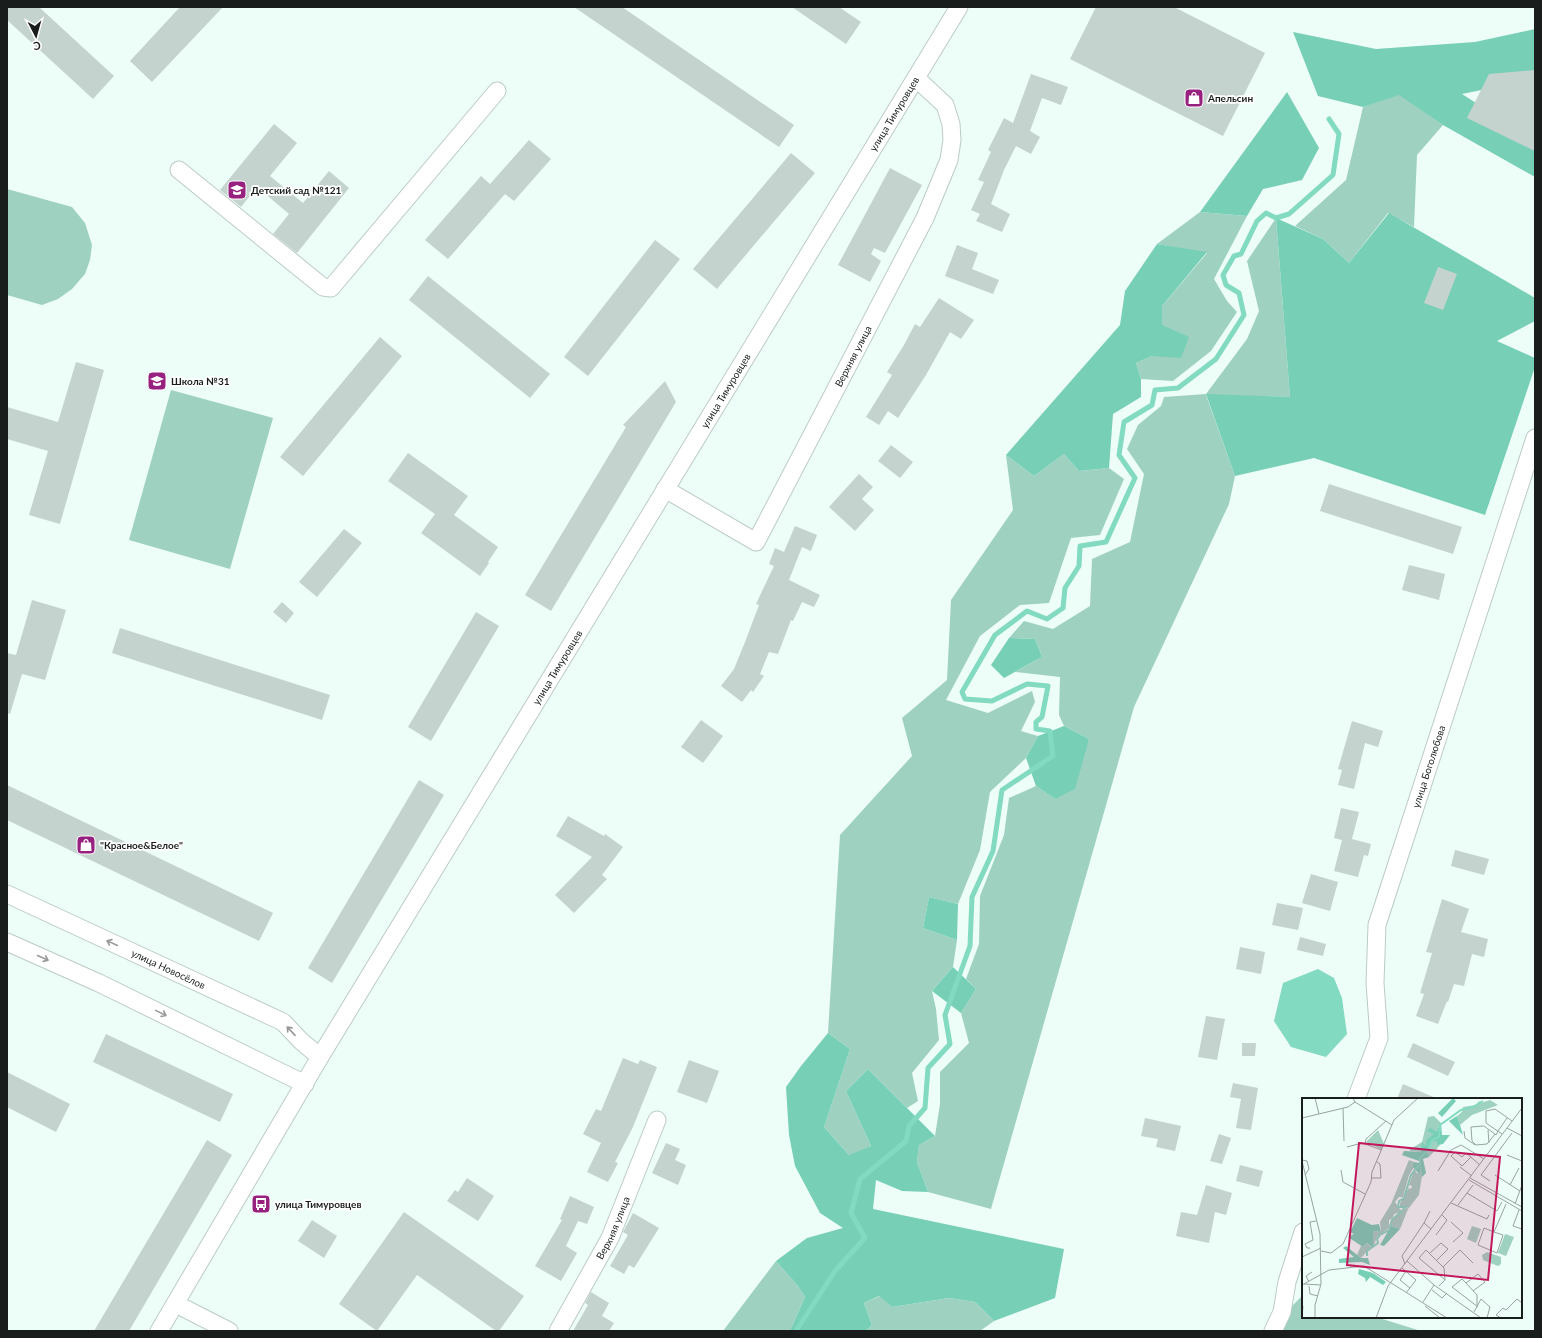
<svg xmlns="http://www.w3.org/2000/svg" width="1542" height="1338" font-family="Lato,sans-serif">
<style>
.green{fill:#9fd1c1}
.forest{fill:#77cfb6}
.water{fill:#82dac1}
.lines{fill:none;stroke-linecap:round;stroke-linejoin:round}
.stream{stroke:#82dac1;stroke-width:5}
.building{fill:#c5d3ce}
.minor-casing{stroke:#bccbc6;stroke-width:19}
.minor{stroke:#fff;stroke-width:17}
.oneway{stroke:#989a99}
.labels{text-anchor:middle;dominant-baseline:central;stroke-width:3.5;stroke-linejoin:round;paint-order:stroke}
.poi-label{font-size:10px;font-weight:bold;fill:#191e1c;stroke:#fff;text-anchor:start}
.street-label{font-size:10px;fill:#191e1c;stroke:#fff}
.inset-river{fill:none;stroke:#82dac1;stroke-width:2}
.inset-road{fill:none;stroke:#98a49f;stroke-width:1}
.view{fill:#c2185b;fill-opacity:0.15;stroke:#c2185b;stroke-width:2}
.inset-edge{fill:none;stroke:#191e1c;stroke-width:2}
</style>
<rect width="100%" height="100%" fill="#edfdf7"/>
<path class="green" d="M1399 94 1443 125 1417 155 1414 227 1388 213 1349 263 1323 239 1295 226 1346 180 1363 107Z
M7 189 72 207 85 223 92 245 90 260 85 274 72 289 58 299 42 305 7 295Z
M1200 212 1247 216 1214 279 1227 301 1237 312 1211 351 1173 381 1141 379 1136 363 1152 356 1162 325V306L1207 253 1157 244Z
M1276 218 1290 397 1206 395 1235 476 1229 504 1134 707 991 1209 928 1192 917 1162 919 1145 935 1136 940 1104V1072L969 1043 961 1013 976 989 966 979 979 944 980 896 1004 835 1009 798 1036 786 1055 799 1089 739 1064 726 1059 715 1060 677 1015 672 1042 657 1035 639 1009 638 1024 621 1053 629 1090 606 1092 559 1130 542 1144 474 1127 449 1138 425 1161 406 1164 397 1206 394 1247 339 1259 311 1247 261Z
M171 390 273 418 230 569 129 540Z
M1064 454 1079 471 1109 468 1124 479 1100 535 1071 538 1049 603 1020 605 980 636 946 700 988 713 1032 691 1035 702 1021 731 1038 736 1026 758 990 792 980 850 958 904 929 897 923 928 957 940 953 967 932 991 936 1009 939 1040 912 1073 918 1101 907 1108 868 1069 846 1091 871 1146 850 1156 824 1127 850 1049 828 1033 840 835 912 756 902 718 947 680 951 600 1013 510 1006 455 1034 476Z
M776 1261 798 1286 805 1297 790 1331H723Z
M1303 1295V1317H1376L1421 1331H1281L1292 1306Z
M880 1296 892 1307 949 1298 975 1302 994 1321 980 1331H866L872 1325 864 1303Z"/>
<path class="forest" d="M1535 29V79L1462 94 1535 141V177L1443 125 1399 95 1363 107 1318 96 1293 32 1376 49 1475 42Z
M1287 92 1319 148 1302 180 1263 189 1247 216 1200 212Z
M1389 213 1535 298V321L1497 341 1535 358V367L1485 515 1314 458 1235 476 1206 394 1290 397 1276 218 1323 239 1349 263Z
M1157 244 1207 252 1162 306V325L1189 337 1181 358 1152 356 1136 363 1141 379V397L1113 414 1109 468 1079 471 1064 454 1034 476 1006 455 1120 325 1125 291Z
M1009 638 1035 639 1042 657 1004 678 991 665Z
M1064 726 1089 739 1075 789 1055 799 1036 786 1026 758 1038 736Z
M929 897 958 904 957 940 923 928Z
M953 967 976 989 961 1013 932 991Z
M828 1033 850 1049 824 1127 849 1155 871 1146 846 1091 868 1069 935 1136 919 1145 917 1162 928 1192 902 1191 876 1180 873 1209 1064 1249 1055 1298 994 1321 975 1302 949 1298 892 1307 879 1296 864 1303 872 1325 866 1331H790L805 1297 798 1286 776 1261 807 1238 843 1228 820 1213 795 1166 789 1135 786 1087 801 1066Z"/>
<path class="water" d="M1318 969 1334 978 1342 998 1347 1034 1326 1057 1291 1047 1274 1021 1283 983Z"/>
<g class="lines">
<path class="stream" d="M796 1331 835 1271 865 1238 851 1213 860 1179 906 1141 909 1126 925 1108 928 1068 950 1044 945 1015 970 946 972 897 993 851 1002 790 1053 756 1050 731 1036 729V722L1042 717 1048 686 1027 684 992 701 965 699 962 692 995 635 1027 611 1047 619 1063 608 1065 588 1079 566 1080 546 1106 542 1135 478 1119 455 1124 422 1152 405 1155 390 1178 388 1216 359 1244 315 1239 293 1226 285 1223 275 1234 256 1241 254 1257 221 1266 213 1276 218 1289 214 1333 175 1339 134 1329 119"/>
</g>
<path class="building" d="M7 7H39L114 76 93 99 7 20Z
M180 7H223L152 82 130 61Z
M574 7H622L794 125 779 147Z
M792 7H839L861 22 846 44Z
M1096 7H1174L1265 53 1223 136 1070 59Z
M1535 70V151L1467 118 1489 74Z
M1031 74 1068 87 1061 105 1042 98 1030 131 1040 137 1031 154 1016 146 1004 170 991 204 1010 214 1002 232 976 221 980 214 971 210 984 182 978 180 991 152 988 150 1004 118 1013 123Z
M274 124 297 143 270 176 303 203 329 171 349 188 297 253 273 234 289 214 257 187 241 207 220 190Z
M529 140 551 159 514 201 505 194 448 259 425 240 481 176 490 184Z
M791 153 815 173 717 289 693 269Z
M890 168 922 185 885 253 874 248 871 254 881 261 870 282 838 265Z
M655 240 680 259 588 376 564 357Z
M957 245 978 253 972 269 999 280 993 294 945 276Z
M1438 267 1457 274 1443 310 1424 303Z
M428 276 550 374 530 398 409 300Z
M939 298 974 320 961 339 950 332 926 375 898 418 888 411 879 425 866 417 892 375 887 372 904 345 915 324 920 327Z
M380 337 402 356 303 476 280 457Z
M76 362 104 370 60 524 29 515 48 451 7 439V407L58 422Z
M665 381 676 402 551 611 525 595 626 427 623 425Z
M891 445 913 462 900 478 878 461Z
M408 453 468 496 454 515 498 547 488 562 489 563 480 576 421 533 435 514 388 481Z
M859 474 873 487 862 499 874 510 855 531 829 507Z
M1329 484 1462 527 1453 554 1320 511Z
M795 526 817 535 811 551 802 547 789 580 820 595 814 607 802 602 793 621 791 620 778 654 769 652 760 674 764 676 753 692 751 690 742 702 721 686 734 669 745 642 759 605 756 604 774 566 769 564 775 548 784 552Z
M344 529 362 543 317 597 299 582Z
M1409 565 1445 574 1439 600 1402 590Z
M32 600 66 610 45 680 22 674 10 714 7 713V653L16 655Z
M282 602 294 613 286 623 273 612Z
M476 612 499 626 431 741 408 727Z
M120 628 330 695 322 720 112 653Z
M701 720 723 736 703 763 681 747Z
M1352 721 1383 731 1378 747 1365 743 1354 789 1338 785 1342 770 1338 769Z
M419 780 444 795 332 983 308 968Z
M7 785 273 913 259 941 7 820Z
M1341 808 1359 812 1352 839 1371 844 1368 856 1364 855 1358 877 1334 871 1342 840 1334 838Z
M568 816 604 836 605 834 623 847 602 875 607 879 574 913 555 895 592 857 556 836Z
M1455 850 1489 859 1484 875 1451 866Z
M1311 874 1338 882 1330 911 1302 903Z
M1442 899 1469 909 1461 932 1488 939 1484 957 1472 954 1464 986 1454 984 1448 1002 1447 1001 1438 1024 1416 1016 1424 994 1420 993 1432 953 1426 952Z
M1277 903 1303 908 1298 930 1272 925Z
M1300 937 1326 944 1323 956 1297 950Z
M1240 947 1265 952 1261 974 1236 969Z
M1206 1016 1225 1019 1217 1060 1198 1057Z
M106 1034 233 1094 220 1122 93 1062Z
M1242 1043H1256L1255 1056H1242Z
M1413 1043 1455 1062 1448 1076 1407 1057Z
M623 1058 638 1064 640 1060 657 1067 633 1127 615 1162 618 1163 608 1182 587 1172 601 1143 583 1134 596 1109 601 1111Z
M689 1060 719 1071 707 1103 677 1092Z
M7 1072 70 1104 56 1132 7 1107Z
M1233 1083 1258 1088 1251 1130 1236 1128 1241 1099 1230 1097Z
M1403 1084 1438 1099H1397Z
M1145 1118 1181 1126 1175 1151 1156 1147 1158 1139 1141 1136Z
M1219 1134 1231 1138 1222 1164 1210 1161Z
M207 1140 232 1155 129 1331H94Z
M666 1143 680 1149 675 1160 686 1165 678 1185 652 1173Z
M1240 1165 1263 1171 1259 1187 1236 1181Z
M467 1178 494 1196 478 1221 447 1201 455 1190 458 1192Z
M1206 1185 1232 1193 1226 1215 1215 1212 1209 1243 1176 1236 1181 1212 1197 1215Z
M570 1196 594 1207 587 1224 578 1221 566 1246 577 1253 561 1281 535 1266 562 1220 560 1219Z
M404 1212 524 1296 499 1331H496L417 1275 377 1331 339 1304Z
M633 1213 659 1228 634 1268 629 1265 624 1274 610 1266 628 1235 623 1232Z
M312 1220 337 1236 324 1258 298 1241Z
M591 1292 609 1303 602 1316 614 1323 609 1331H573L588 1305 585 1303Z"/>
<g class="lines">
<g class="minor-casing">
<g id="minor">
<path d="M179 170 323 287 331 288 497 91"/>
<path id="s1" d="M665 489 756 542 925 218 949 160 952 140 951 124 945 105 916 78"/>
<path id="s2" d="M7 894 283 1022 301 1041 320 1057"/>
<path d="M7 942 99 983 305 1084"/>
<path id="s3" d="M1356 1099 1379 1038 1375 983 1377 925 1535 438"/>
<path d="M176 1304 229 1331"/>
<path id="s4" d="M159 1331 320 1057 959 7"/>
<path id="s5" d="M558 1331 610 1238 657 1120"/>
<path d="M1273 1331 1282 1312 1287 1282 1303 1232"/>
</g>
</g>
<use href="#minor" class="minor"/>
</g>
<defs><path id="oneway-shaft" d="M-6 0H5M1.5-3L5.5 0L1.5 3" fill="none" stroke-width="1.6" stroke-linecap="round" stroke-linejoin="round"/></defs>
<g class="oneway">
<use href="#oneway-shaft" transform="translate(112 943) rotate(-155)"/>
<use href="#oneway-shaft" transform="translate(43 958) rotate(24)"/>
<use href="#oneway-shaft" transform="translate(161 1013) rotate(26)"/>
<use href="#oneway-shaft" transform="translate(291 1031) rotate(-133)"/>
</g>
<defs>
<g id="shop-square" transform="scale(1)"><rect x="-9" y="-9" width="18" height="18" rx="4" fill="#96217e" stroke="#fff"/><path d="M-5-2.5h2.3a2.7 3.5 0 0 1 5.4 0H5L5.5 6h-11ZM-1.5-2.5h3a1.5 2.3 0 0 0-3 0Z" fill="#fff"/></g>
<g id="school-square" transform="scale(1)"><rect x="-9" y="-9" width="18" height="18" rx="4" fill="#96217e" stroke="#fff"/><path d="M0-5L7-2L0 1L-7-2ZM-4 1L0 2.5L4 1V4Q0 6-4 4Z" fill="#fff"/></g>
<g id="bus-square" transform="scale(1)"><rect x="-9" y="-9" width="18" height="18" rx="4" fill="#96217e" stroke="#fff"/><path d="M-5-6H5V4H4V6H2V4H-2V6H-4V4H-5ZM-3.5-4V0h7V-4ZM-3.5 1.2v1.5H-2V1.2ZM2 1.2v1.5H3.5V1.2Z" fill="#fff"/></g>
</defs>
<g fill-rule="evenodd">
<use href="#shop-square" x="1194" y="98"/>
<use href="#school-square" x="237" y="190"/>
<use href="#school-square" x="157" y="381"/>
<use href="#shop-square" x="86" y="845"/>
<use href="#bus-square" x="261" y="1204"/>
</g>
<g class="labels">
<g class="poi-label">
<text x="1208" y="98">Апельсин</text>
<text x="251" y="190">Детский сад №121</text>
<text x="171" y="381">Школа №31</text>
<text x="100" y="845">"Красное&amp;Белое"</text>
<text x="275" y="1204">улица Тимуровцев</text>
</g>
<g class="street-label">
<text stroke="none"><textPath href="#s4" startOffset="1422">улица Тимуровцев</textPath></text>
<text stroke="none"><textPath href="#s1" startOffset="315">Верхняя улица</textPath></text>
<text stroke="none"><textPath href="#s4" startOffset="1098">улица Тимуровцев</textPath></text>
<text stroke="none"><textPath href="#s4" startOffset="774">улица Тимуровцев</textPath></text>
<text stroke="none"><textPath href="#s3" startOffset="345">улица Боголюбова</textPath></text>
<text stroke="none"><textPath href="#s2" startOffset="178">улица Новосёлов</textPath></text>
<text stroke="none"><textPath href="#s5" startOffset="117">Верхняя улица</textPath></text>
</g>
</g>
<g transform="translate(1302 1098)">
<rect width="220" height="220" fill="#edfdf7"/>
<path d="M188 2 196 7 170 17 158 27 155 18 160 14 161 9 174 7 177 3 179 5ZM132 18 139 25 134 34H131L133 36 124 42V48L119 54 109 53 107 52 120 44 126 19ZM76 32 82 46 79 51 64 44ZM130 43H134L135 47 139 46 127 59 124 55ZM107 62 112 64 113 68 107 77 101 99H97L93 104 100 114 92 116 91 120 87 122V130L75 139 71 150V133L79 134 78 124 89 106ZM119 68 121 71 117 97 106 111 98 131 89 128 90 122 106 109H98V105L107 90 109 91 110 88 107 87 112 72 116 76ZM170 128 179 131 174 145 165 141ZM203 136 212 139 204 158 196 155ZM65 145 69 149 59 160 55 157 59 148 61 149ZM185 154 199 159V166L196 168 181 162 180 157Z" fill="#9fd1c1"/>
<path d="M151 0 154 3 140 19 136 15ZM155 18 158 27 161 37 147 23ZM139 25 140 37H148L141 46 135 47 134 43H130L125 55 127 59 121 61 124 75 120 79 119 68 117 76 111 69 112 64 117 65V63L100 57 102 53 119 54 120 44 124 48V42L132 36 125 33 129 30 134 34ZM55 120 70 127 77 126 79 134 71 133V150L65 145 61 149 46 139 52 136 48 134ZM89 128 98 131 82 148 78 147ZM44 148 59 160H66L68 167 60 164 37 165V161L52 159 41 150ZM57 171 71 175 84 184 81 187 68 179 64 184 63 180 56 176Z" fill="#77cfb6"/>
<path class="inset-river" d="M65 158V153L76 145 75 141 78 137 87 132 90 122 104 109H96L97 103 102 100 109 77 118 66V60L126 52 130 42 137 39 138 27 159 12 171 9 181 3"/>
<path class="inset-road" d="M13 0 17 16M51 0 53 4 90 27M41 10 42 43M0 20 46 9 53 4M205 30 220 38M186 32 187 45M162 33 163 40 173 47M196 33 205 20M193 36 185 46 174 47 170 43 169 29 181 28H182L186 31 193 36 194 37 196 33M200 36 184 25V13L193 11 210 23M63 45 64 41 84 23M45 49 60 45 80 52M205 57 220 63M169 59 160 68 149 58 153 54 160 59 164 55 178 67M0 62 5 63 7 71 3 77M0 63 18 136 19 186 13 207V220M158 69 170 78M39 72 41 84 63 96M136 73 149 52 159 47 182 61M193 77 218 93M69 80H79L78 66 75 64M168 80 220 109M167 82 220 113M188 83 179 77 210 35M208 87 217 70M165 95 195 113 200 104M149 105 185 121 187 117M213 106 220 87M156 107 171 87M217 112 211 128 220 131M149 124 161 135 151 144M122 125 128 113M192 134 201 137 195 155 176 147 182 130 192 134 204 106M134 137 145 122 140 117M8 150H5L3 146 11 142 8 124 14 123M19 153 29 155 41 146 69 84 70 74 92 22 116 0M128 155 139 145 146 151 135 162M0 159 19 150M105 163 132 187 179 220M103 166 100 158 122 125 129 131M141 169 158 152 171 165M100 170 114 182 104 195M104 173 98 182 108 190M7 184 4 178 10 174M164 185 175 197V207M2 186 19 187M0 187 27 172 62 168 145 220M7 188 8 196 16 198M137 188 143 182 142 170 124 152 117 160 143 182M130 192 140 200 145 195M171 193 183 184 176 176 164 185 160 181 150 189 176 209M121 204 132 187M123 208 138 220M172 214 179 201 188 209 185 220M0 220 1 208M74 220 86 188 220 10M199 220 194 217 201 210 204 212 215 201 220 205"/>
<path class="view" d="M57 45 198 59 186 182 45 167Z"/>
<rect width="220" height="220" class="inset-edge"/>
</g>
<rect width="1542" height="1338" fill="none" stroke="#191e1c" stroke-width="16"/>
<g transform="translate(36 36) rotate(174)" stroke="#ffffff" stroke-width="3" paint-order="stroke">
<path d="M0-3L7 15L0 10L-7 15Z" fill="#191e1c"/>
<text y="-6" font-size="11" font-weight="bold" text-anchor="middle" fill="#191e1c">С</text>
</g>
</svg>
